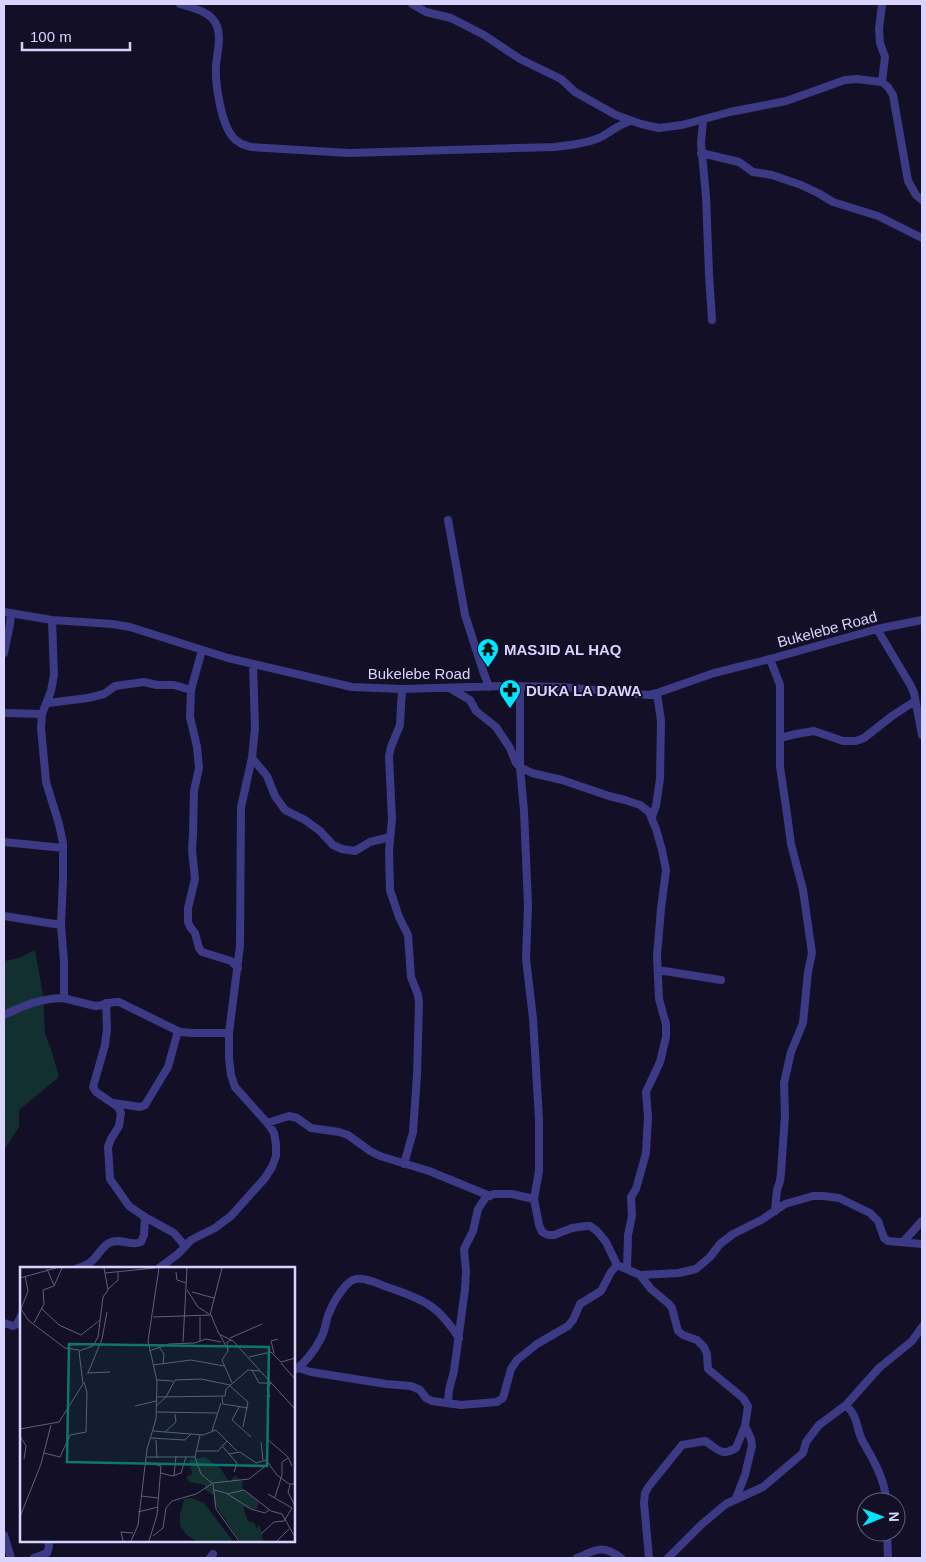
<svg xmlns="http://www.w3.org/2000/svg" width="926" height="1562" font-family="Arial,sans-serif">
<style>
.green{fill:#12302f}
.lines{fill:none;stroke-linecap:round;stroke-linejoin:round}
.street{stroke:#3d3a85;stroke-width:8}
.labels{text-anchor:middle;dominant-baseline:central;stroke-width:4;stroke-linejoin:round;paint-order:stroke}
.street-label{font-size:15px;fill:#d9d4ff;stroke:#130f26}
.poi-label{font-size:15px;font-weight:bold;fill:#d9d4ff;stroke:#130f26;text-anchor:start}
.inset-road{fill:none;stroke:#625e7d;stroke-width:1}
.view{fill:#0f766e;fill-opacity:0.15;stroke:#0f766e;stroke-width:2.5}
.inset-edge{fill:none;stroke:#d9d4ff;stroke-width:2.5}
</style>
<rect width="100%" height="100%" fill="#130f26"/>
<path class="green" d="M35 950 43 995 45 1034 51 1049 59 1077 19 1110V1127L4 1150V961L19 958Z"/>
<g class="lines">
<path class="street" d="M180 4C192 8 210 11 216 24 222 36 217 53 216 66 215 84 221 122 232 136 237 143 244 145 251 147L349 153 555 147C570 145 585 144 599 138 611 132 617 125 631 121
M412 4 426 12 451 18 484 35 520 59 561 79 575 92 616 115 641 124 659 128 682 125 730 112 786 101 845 80 857 79 882 82 888 87 893 95 908 181 916 195 922 200
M882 82 885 57 880 43 879 29 882 4
M703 121 701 143 706 196 709 274 712 320
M701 153 739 162 753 172 772 175 801 185 818 193 833 202 878 216 922 238
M448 520 465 615 483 671 489 687
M4 612 52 620 112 624 130 627 228 658 352 687 402 689 505 686 562 687 649 695 657 693 714 673 770 659 877 629 922 620
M877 629 911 686 914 693 922 735
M202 650 191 690 190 717 197 747 199 768 194 791 193 834 192 850 195 879 188 908V922L190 927 195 933 199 948 202 952 231 961 238 968
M4 653 10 624 11 613
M770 659 780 685V767L787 814 791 844 803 890 812 953 808 972 803 1023 791 1052 784 1083 785 1115 781 1173 780 1181 777 1190 775 1211
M520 687V767L524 811 528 905 526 959 533 1018 539 1120V1171L534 1199 539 1225 542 1232 548 1235H554L572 1228 586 1226H590L597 1231 606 1242 617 1265 640 1275 651 1289 669 1304 672 1308 678 1331 683 1335 697 1340 704 1347 707 1354 708 1369 743 1398 748 1406 745 1426 751 1439 752 1446 745 1475 736 1498
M402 689 400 725 391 747 389 756 392 819 389 851 390 890 399 917 408 935 411 977 418 995 419 1003 417 1076 413 1132 404 1164
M451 689 470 700 476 711 496 727 510 748 516 763 520 767 532 773 562 780 609 796 625 800 640 805 649 812 656 829 662 850 666 870 661 909 657 955 659 999 666 1024V1037L660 1062 646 1092 648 1117 646 1153 636 1189 631 1197 632 1216 628 1235 627 1269
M48 703 88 698 104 694 115 686 144 682 157 685H174L191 690
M4 713 42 714
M780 738 796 734 814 731 843 741H856L864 738 892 716 915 701
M252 758 267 776 275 796 285 810 305 820 320 831 333 845 342 849 355 851 370 842 390 837
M652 817 656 806 660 779 661 721 657 693
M4 842 63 848
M4 916 61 925
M658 970 721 980
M63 998 95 1006C104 1006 110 1001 119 1002L180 1032 193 1033H229
M106 1003 107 1029 105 1045 93 1087 96 1092 118 1107 121 1113 119 1126 111 1139 108 1147 110 1179 129 1206 145 1217 174 1233 185 1246
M4 1015C25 1005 39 999 63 998L64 994V962L61 925 63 879V843L59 824 46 782 41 728 42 714 51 691 54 675 52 620
M114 1103 140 1107 145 1105 168 1067 178 1031
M267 1123 289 1116 297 1118 311 1128 339 1132 348 1135 370 1151 380 1156 429 1171 490 1196
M903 1242 922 1221
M78 1268C99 1262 96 1251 109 1243 120 1237 131 1247 141 1242L144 1235 145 1217
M159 1268 178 1254 191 1240 215 1228 231 1216 265 1178 272 1167 276 1156V1144L274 1133 269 1125 235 1087 231 1075 229 1058V1033L240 946 241 807 252 758 255 728 253 665
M640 1275 679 1273 696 1269 710 1257 720 1244 733 1234 763 1219 785 1204 813 1196H823L839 1198 870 1213 878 1221 884 1238 888 1241 922 1244
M4 1323 13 1326 17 1324 21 1316
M298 1368 311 1372 386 1384 411 1386 420 1390 426 1398 432 1401 461 1405 497 1402 503 1398 511 1369 517 1360 537 1344 568 1326 573 1320 580 1304 601 1291 611 1272 617 1265
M296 1369C306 1362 314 1351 320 1340 326 1331 325 1320 330 1311 333 1303 346 1280 356 1279 367 1277 382 1286 393 1289 427 1301 439 1307 459 1338
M448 1403 449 1390 454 1371 465 1289 466 1271 464 1249 473 1231 478 1209 486 1197 494 1194H512L534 1199
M846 1405C859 1418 855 1425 862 1440 872 1458 886 1480 886 1502
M887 1532 888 1558
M4 1535 11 1558
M34 1558 47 1553 49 1547 48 1541
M210 1558 213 1554
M577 1558C596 1550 602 1544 621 1558
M649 1558 644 1503 645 1493 649 1486 682 1445 705 1441C718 1449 721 1457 736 1448L745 1426
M668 1558 702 1524 726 1504 763 1487 803 1453 806 1442 819 1425 846 1405 879 1368 912 1341 922 1327"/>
</g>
<defs>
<g id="temple-pin" transform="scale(1.125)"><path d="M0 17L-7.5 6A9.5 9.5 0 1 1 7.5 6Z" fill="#00e5ff" stroke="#130f26"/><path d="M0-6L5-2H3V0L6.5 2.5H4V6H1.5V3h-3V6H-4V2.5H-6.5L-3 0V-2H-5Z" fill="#111"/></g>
<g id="pharmacy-pin" transform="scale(1.125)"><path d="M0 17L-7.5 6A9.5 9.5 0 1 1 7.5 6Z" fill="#00e5ff" stroke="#130f26"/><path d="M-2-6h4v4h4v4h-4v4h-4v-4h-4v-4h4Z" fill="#111"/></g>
</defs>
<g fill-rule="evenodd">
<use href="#temple-pin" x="488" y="649"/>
<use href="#pharmacy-pin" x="510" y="690"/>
</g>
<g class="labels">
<g class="street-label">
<text transform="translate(827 629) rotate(-15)">Bukelebe Road</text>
<text x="419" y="673">Bukelebe Road</text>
</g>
<g class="poi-label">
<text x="504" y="649">MASJID AL HAQ</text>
<text x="526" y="690">DUKA LA DAWA</text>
</g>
</g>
<g transform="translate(20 1267)">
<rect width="275" height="275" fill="#130f26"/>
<path d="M185 190 201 202 209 215 215 209 223 215 222 221 239 235 237 242 223 240 228 254 235 256 236 261 240 259 243 274H220L194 236V228L185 223V218L169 215 166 210 172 207 169 193ZM172 231 184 236 213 274H176L167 268 160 259V247L164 232Z" fill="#12302f"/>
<path class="inset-road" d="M27 2 34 18M156 5 157 13 166 16M85 6 135 1M0 11 36 1M88 22 98 13V5M167 23 178 40 189 47M172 25 194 31M21 41 39 58 61 68 80 53M1 42 9 54 45 81 59 83M1 42 8 24 5 9M190 48 202 1M133 50 191 48 199 67 213 74 275 142M14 56 24 37 23 23 34 19 42 1M200 68 208 83M210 71 242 57M211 73 207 75 208 84 202 93 212 116M180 74V50M163 75 167 1M139 80 144 87 143 97M129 84 149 77 175 76 186 72 201 75M254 86 251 74 258 72M229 90 251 85 261 95 275 91M261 96 274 111M133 98 171 93 204 99M232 103 239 116H251M67 106 90 105M68 106 82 72 87 45M137 113 153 114M210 119 228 135 223 160M136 130 205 129 206 122 228 103 240 104M202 130 203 137 228 141M250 130 247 122 251 116M115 139 136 134M136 139 146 130 155 113 181 112 210 118M219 140 212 153 231 170M136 145 197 146M0 162 39 155 63 117 59 84 73 79 78 70 83 30 88 23 84 1M133 164 183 168 196 163 217 184M192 164 201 136M145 165 156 155 155 147M0 169 6 179 4 192M131 171 165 173 171 167M247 172 268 190 272 199M136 173 137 191M241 175 243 193M203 180 217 196 214 205M176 184H198L207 174M24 186 40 190 50 168 66 165 67 125 64 115M209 187 220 185 236 196 246 193 257 208 269 217H275M127 190H175L181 207 193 217 196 242 219 274M175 190 180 168M126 195 141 199 137 248 129 274M141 206 152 209 161 206 166 190M154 208 156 189M270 218 268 225 275 239M194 223 206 226 231 242 245 246 249 243M207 227 224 223 251 244 262 247 275 270M248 227 272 241M121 229 138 231M255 230 262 208V195L268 191M118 245 138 240M0 250 21 197 31 158M264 254 272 241M241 267 254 255 264 254M133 269 143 261 146 241 152 234 176 227 193 216 229 212 248 197M103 274 101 265 113 266M111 274 118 258 127 182 136 152 137 114 128 74 139 1M257 274 269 262"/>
<path class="view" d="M49 77 249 80 247 199 47 195Z"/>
<rect width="275" height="275" class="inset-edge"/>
</g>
<rect width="926" height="1562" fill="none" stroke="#d9d4ff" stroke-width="10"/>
<g transform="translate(881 1517) rotate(89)"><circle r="24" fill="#130f26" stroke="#625e7d"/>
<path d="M0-4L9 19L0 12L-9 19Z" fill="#00e5ff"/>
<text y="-8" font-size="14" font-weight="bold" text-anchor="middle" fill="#d9d4ff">N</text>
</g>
<path d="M22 42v8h108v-8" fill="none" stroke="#d9d4ff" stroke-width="2.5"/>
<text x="30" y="42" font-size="15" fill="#d9d4ff" stroke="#130f26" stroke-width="4" paint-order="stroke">100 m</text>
</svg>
